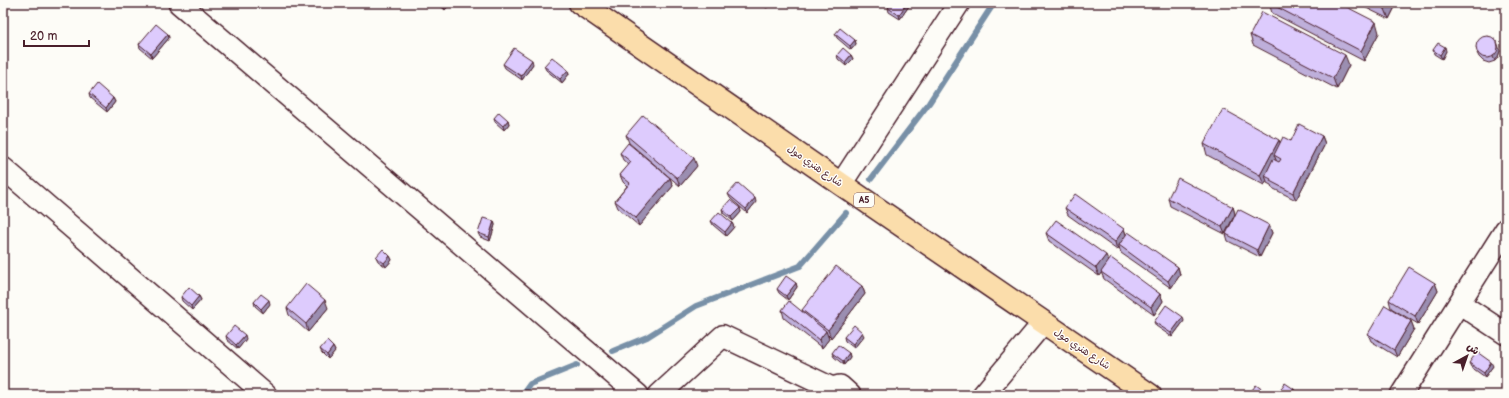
<svg xmlns="http://www.w3.org/2000/svg" width="1509" height="398" font-family="'Balsamiq Sans','Playpen Sans Arabic',sans-serif">
<style>
.lines{fill:none;stroke-linecap:round;stroke-linejoin:round}
.stream{stroke:#7890a7;stroke-width:6}
.street-casing{stroke:#4a1f2b;stroke-width:24}
.highway-casing{stroke:#4a1f2b;stroke-width:25}
.street{stroke:#fdfcf7;stroke-width:21}
.highway{stroke:#fbddab;stroke-width:22}
.wall{fill:#beafda;stroke:#4a1f2b}
.shaded-wall{fill:#9b8eb1;stroke:#4a1f2b}
.building{fill:#ddcbfd;stroke:#4a1f2b}
.labels{text-anchor:middle;dominant-baseline:central;stroke-width:3;stroke-linejoin:round;paint-order:stroke}
.shield{fill:#fdfcf7;stroke:#806168;stroke-width:1}
.shield-label{font-size:9px;font-weight:bold;fill:#4a1f2b}
.street-label{font-size:10px;fill:#4a1f2b;stroke:#fdfcf7}
</style>
<rect width="100%" height="100%" fill="#fdfcf7"/>
<filter id="ink" filterUnits="userSpaceOnUse"><feTurbulence type="fractalNoise" baseFrequency=".025" numOctaves="2"/><feDisplacementMap in="SourceGraphic" scale="8" xChannelSelector="R" yChannelSelector="G"/><feConvolveMatrix kernelMatrix="1 2 1 2 8 2 1 2 1" color-interpolation-filters="sRGB"/></filter>
<g filter="url(#ink)">
<g class="lines">
<path class="stream" d="M871 179 929 103 994 3
M613 351 647 337 696 306 800 266 846 213
M522 395 530 384 577 365"/>
<g class="street-casing">
<path id="street" d="M179 3 638 395
M3 168 266 395
M841 184 959 3
M1459 303 1506 334
M659 395 723 336 832 388 840 386 850 395
M983 395 1043 323
M1401 395 1506 229"/>
</g>
<g class="highway-casing">
<path id="highway" d="M580 3 841 184 1150 395"/>
</g>
<use href="#street" class="street"/>
<use href="#highway" class="highway"/>
</g>
<path class="wall" d="M437 3H451L445 10Z
M759 3H770L767 8Z
M892 3H908L909 6 900 19 889 12 888 8Z
M1269 3 1343 5 1379 33 1364 61 1272 13Z
M1356 3H1397L1389 19Z
M168 34 169 38 152 58 140 48 139 44Z
M835 34 855 40 856 44 851 50 837 38Z
M1250 35 1349 65 1337 89 1253 45Z
M1433 50 1446 51 1442 59 1434 54Z
M1500 51 1498 57 1495 61 1489 63 1483 61 1479 57 1477 53Z
M837 55H851L853 59 846 66 838 59Z
M503 64H533L522 80 505 68Z
M544 66 568 70 569 74 562 83 546 70Z
M89 94 113 98 115 102 107 112 90 98Z
M494 118 508 120 509 124 504 130 495 122Z
M626 135 697 166 680 186 629 143Z
M1322 136 1325 144 1296 200 1272 188 1271 185 1267 183V181L1264 185 1207 155 1204 144 1280 142Z
M620 153 670 178 673 186 639 226 618 208 615 201 627 186 623 182 620 175 629 165 623 160Z
M728 194 756 202 747 213 730 198Z
M1168 198 1233 207 1235 214 1225 234 1170 206Z
M740 208 741 212 733 221 723 213 722 209Z
M1065 208 1124 229 1126 234 1178 267 1180 275 1171 288 1121 253 1119 247 1117 250 1068 215Z
M494 221 495 225 490 241 480 237 478 233Z
M711 221 732 223 734 227 726 236 713 225Z
M1269 225 1272 233 1260 257 1228 241 1226 234Z
M1046 233 1108 262 1160 294 1163 301 1154 315 1104 279 1101 272 1099 276 1049 241Z
M390 256 392 260 386 267 378 261 376 257Z
M796 283 797 287 788 300 779 293 777 289Z
M1435 283 1438 291 1418 324 1391 308 1389 300Z
M862 286 865 294 831 338 828 335 829 339 822 348 784 318 782 310 803 312 802 310Z
M199 296 201 300 192 310 182 301 181 297Z
M254 302 270 304 263 313 255 306Z
M287 308H328L308 332 289 315Z
M1184 321 1172 337 1156 326 1154 322Z
M1411 321 1414 329 1397 357 1371 341 1368 334Z
M226 336 246 339 238 349 227 340Z
M864 336 854 348 845 341 844 337Z
M333 347 335 351 328 359 322 353 320 349Z
M832 353H849L850 357 844 365 834 357Z
M1469 363 1493 366 1485 377 1471 367Z"/>
<path class="shaded-wall" d="M446 3H451L445 10 444 6Z
M766 3H770L767 8 765 4Z
M907 3H908L909 6 900 19 899 15Z
M1388 3H1397L1389 19 1385 9Z
M1376 22 1379 33 1364 61 1361 51Z
M168 34 169 38 152 58 151 54Z
M855 40 856 44 851 50 850 46Z
M1497 41 1500 51 1498 57 1495 61 1493 57Z
M1445 47 1446 51 1442 59 1440 55Z
M851 55 853 59 846 66 845 62Z
M1345 55 1349 65 1337 89 1333 78Z
M532 60 533 64 522 80 521 76Z
M568 70 569 74 562 83 560 79Z
M113 98 115 102 107 112 106 108Z
M508 120 509 124 504 130 503 126Z
M1322 136 1325 144 1296 200 1293 193Z
M1279 140 1283 150 1274 155 1277 162 1265 176 1267 181 1264 185 1260 175Z
M694 158 697 166 680 186 677 178Z
M670 178 673 186 639 226 636 218Z
M755 198 756 202 747 213 746 209Z
M1233 207 1235 214 1225 234 1222 227Z
M740 208 741 212 733 221 731 217Z
M494 221 495 225 490 241 489 237Z
M732 223 734 227 726 236 725 232Z
M1269 225 1272 233 1260 257 1257 250Z
M1124 229 1127 237 1119 245V247L1117 250 1115 242Z
M1106 255 1109 262 1099 276 1096 268Z
M390 256 392 260 386 267 384 263Z
M1178 267 1180 275 1171 288 1168 281Z
M796 283 797 287 788 300 786 296Z
M1435 283 1438 291 1418 324 1415 316Z
M862 286 865 294 831 338 828 330Z
M1160 294 1163 301 1154 315 1151 307Z
M199 296 201 300 192 310 191 306Z
M269 300 270 304 263 313 261 309Z
M325 300 328 308 308 332 306 324Z
M1183 317 1184 321 1172 337 1171 333Z
M1411 321 1414 329 1397 357 1394 350Z
M826 331 829 339 822 348 819 340Z
M862 332 864 336 854 348 853 344Z
M245 335 246 339 238 349 236 345Z
M333 347 335 351 328 359 327 355Z
M849 353 850 357 844 365 843 361Z
M1491 362 1493 366 1485 377 1484 373Z
M1294 389 1295 393 1294 395H1290Z"/>
<path class="building" d="M441 3H446L444 6Z
M892 3H907L899 15 888 8Z
M1269 3H1339L1376 22 1361 51Z
M1373 3H1388L1385 9Z
M1262 12 1345 55 1333 78 1250 35Z
M156 24 168 34 151 54 139 44Z
M840 28 855 40 850 46 835 34Z
M1476 47a11 11 0 1 1 22 0a11 11 0 1 1-22 0Z
M1438 43 1445 47 1440 55 1433 50Z
M514 48 532 60 521 76 503 64Z
M843 48 851 55 845 62 837 55Z
M552 57 568 70 560 79 544 66Z
M97 84 113 98 106 108 89 94Z
M1223 109 1279 140 1260 175 1204 144Z
M499 112 508 120 503 126 494 118Z
M643 115 694 158 677 178 626 135Z
M1299 124 1322 136 1293 193 1270 181 1271 179 1265 176 1273 159 1279 162 1281 159 1274 155 1283 137 1291 141Z
M628 143 670 178 636 218 615 201 630 183 620 175 631 162 620 153Z
M1178 178 1233 207 1222 227 1168 198Z
M738 183 755 198 746 209 728 194Z
M1075 194 1124 229 1115 242 1065 208Z
M730 200 740 208 731 217 722 209Z
M1238 209 1269 225 1257 250 1226 234Z
M719 212 732 223 725 232 711 221Z
M483 218 494 221 489 237 478 233Z
M1056 220 1106 255 1096 268 1046 233Z
M1128 232 1178 267 1168 281 1119 245Z
M383 249 390 256 384 263 376 257Z
M1111 258 1160 294 1151 307 1101 272Z
M836 266 862 286 828 330 802 310Z
M1409 267 1435 283 1415 316 1389 300Z
M786 276 796 283 786 296 777 289Z
M306 284 325 300 306 324 287 308Z
M189 287 199 296 191 306 181 297Z
M261 294 269 300 261 309 254 302Z
M789 301 826 331 819 340 782 310Z
M1166 305 1183 317 1171 333 1154 322Z
M1385 305 1411 321 1394 350 1368 334Z
M854 325 862 332 853 344 844 337Z
M234 326 245 335 236 345 226 336Z
M327 341 333 347 327 355 320 349Z
M838 345 849 353 843 361 832 353Z
M1477 352 1491 362 1484 373 1469 363Z
M1285 383 1294 389 1290 395H1276Z
M1256 385 1270 395H1248Z
M812 391 816 395H809Z"/>
</g>
<g class="labels">
<rect class="shield" x="854" y="193" width="20" height="14" rx="3"/>
<g class="shield-label">
<text x="864" y="200">A5</text>
</g>
<g class="street-label">
<text transform="translate(815 166) rotate(35)">شارع هنري مول</text>
<text transform="translate(1082 349) rotate(34)">شارع هنري مول</text>
</g>
</g>
<rect width="1509" height="398" fill="none" stroke="#fdfcf7" stroke-width="16"/>
<rect x="8" y="8" width="1493" height="382" fill="none" stroke="#4a1f2b" stroke-width="1.5" filter="url(#ink)"/>
<g transform="translate(1467 356) rotate(40)" stroke="#fdfcf7" stroke-width="3" paint-order="stroke">
<path d="M0-3L7 15L0 10L-7 15Z" fill="#4a1f2b"/>
<text y="-6" font-size="11" font-weight="bold" text-anchor="middle" fill="#4a1f2b">ش</text>
</g>
<path d="M24 40v6h65v-6" fill="none" stroke="#4a1f2b" stroke-width="2"/>
<text x="30" y="40" font-size="12" fill="#4a1f2b" stroke="#fdfcf7" stroke-width="3" paint-order="stroke">20 m</text>
</svg>
